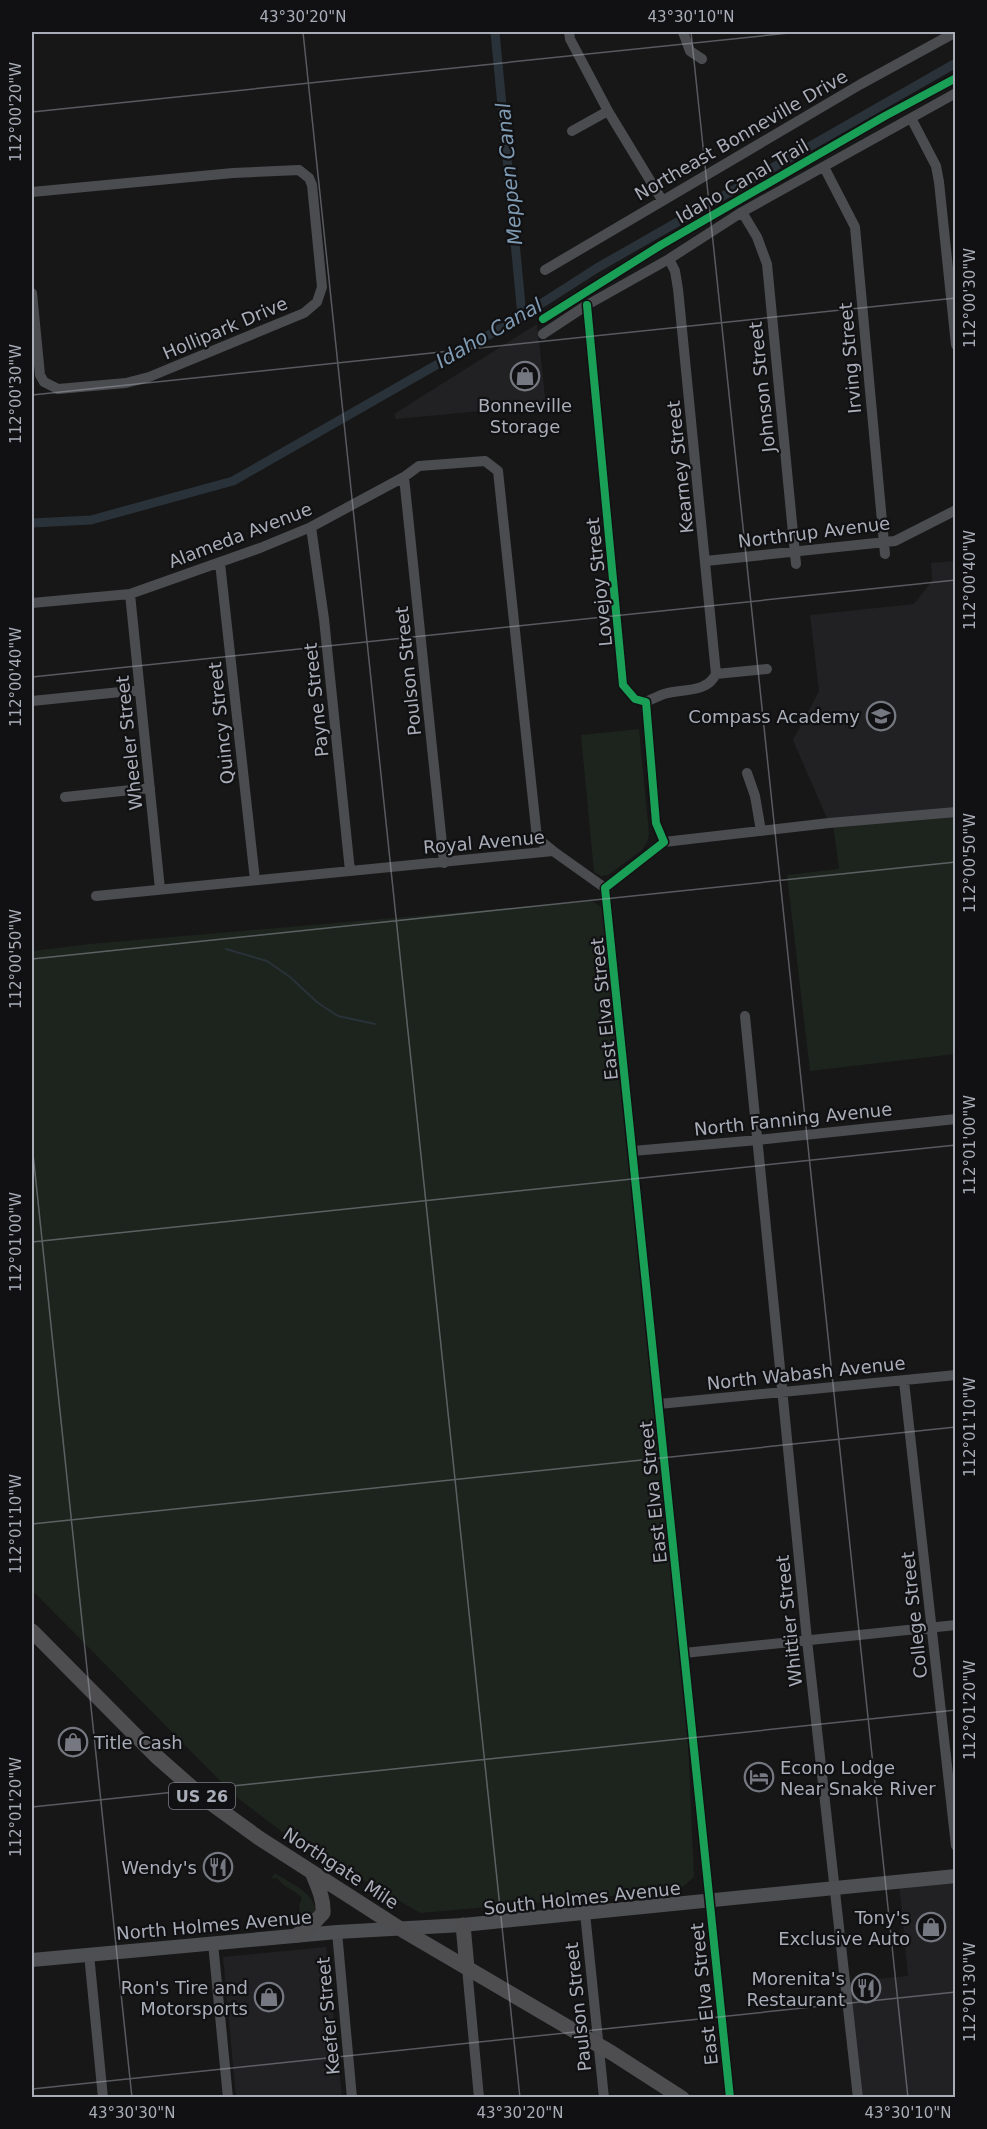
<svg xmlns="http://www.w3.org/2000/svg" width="987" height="2129" font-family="'DejaVu Sans',sans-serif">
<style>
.built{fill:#212123}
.green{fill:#1d241e}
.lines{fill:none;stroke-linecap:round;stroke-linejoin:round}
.stream{stroke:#2a3239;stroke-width:2}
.canal{stroke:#2a3239;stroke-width:9}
.minor{stroke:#4b4c50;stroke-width:10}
.major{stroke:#4d4f52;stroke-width:14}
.highway{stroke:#4e4e51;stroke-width:15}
.rail{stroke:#4b4c4f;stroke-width:2;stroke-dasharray:8 6;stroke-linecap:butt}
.cycleway-casing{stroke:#111113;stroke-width:11}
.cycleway{stroke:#1a9f57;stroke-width:8}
.ticks{fill:none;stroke:#a8adb8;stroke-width:1.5;stroke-opacity:0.45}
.labels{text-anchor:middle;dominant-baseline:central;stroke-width:4.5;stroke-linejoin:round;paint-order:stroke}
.shield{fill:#111113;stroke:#7b7e86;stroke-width:1.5}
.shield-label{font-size:16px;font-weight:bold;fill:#a8adb8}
.street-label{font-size:18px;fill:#a8adb8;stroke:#111113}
.poi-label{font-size:18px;fill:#a8adb8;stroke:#111113;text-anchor:end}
.water-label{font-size:20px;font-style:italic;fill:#7f9bb3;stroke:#111113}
.neatline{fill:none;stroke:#a8adb8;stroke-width:2}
.ticks-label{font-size:15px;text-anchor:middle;fill:#a8adb8}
</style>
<rect width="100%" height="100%" fill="#171717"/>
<path class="built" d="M537 324 546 405 396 419 394 414Z
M955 561V812L829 823 793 740 819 691 810 615 914 604 932 581 931 563Z
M955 1876V2097H858L845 1982 908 1976 899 1882Z
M326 1947 342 2097H236L223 1957Z"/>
<path class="green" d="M639 729 649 834 647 842 642 850 608 875 601 876 594 872 581 735Z
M955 812V1054L810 1071 787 875 839 869 833 823Z
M592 901 609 912 684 1653 694 1877 679 1890 420 1913 285 1834 235 1796 32 1590V951L90 944Z
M275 1873C288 1882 315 1893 315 1910L309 1917 295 1921 292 1917 295 1913 300 1912 299 1906 302 1898C295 1890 283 1887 277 1878L271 1879Z"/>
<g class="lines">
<path class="stream" d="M226 949 267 961 290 977 318 1003 338 1016 375 1024"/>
<path class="canal" d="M495 32 522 316
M32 523 91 520 233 481 522 316 597 268 956 63"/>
<path class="minor" d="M569 32 570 39 608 111 662 200
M683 32 690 51 702 59
M911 118 936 166 939 182 956 345
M572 131 608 111
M824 167 855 227 885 554
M32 192 233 173 299 170 309 178 312 185 322 287 317 302 304 313 149 377 126 383 58 389 44 382 40 375 32 293
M742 212 757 237 767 264 796 564
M669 259 675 271 678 289 716 674
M545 270 861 84 956 32
M587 305 623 685 635 699 646 702
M543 334 587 305 669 259 742 212 956 93
M404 477 444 863
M311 527 324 619 350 871
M706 561 895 541 956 510
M220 563 255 880
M130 594 160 889
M32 603 130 594 260 548 311 527 404 477 419 466 485 461 498 471 537 838 553 851
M32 701 140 690
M646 702 656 823 664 842
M646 702C652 699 658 696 664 694 683 688 706 694 716 674L767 669
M747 773 755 796 761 831
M65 797 150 788
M605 888 730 2098
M605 888 664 842 829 823 956 812
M96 896 553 851 605 888
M745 1016 807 1640 858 2098
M633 1151 758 1140 956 1119
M904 1381 956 1846
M659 1404 956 1375
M684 1653 956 1625
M585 1913 604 2098
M337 1932 352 2098
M213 1943 228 2098
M89 1954 103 2098
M467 1968 479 2098"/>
<path class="major" d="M32 1960 337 1932 463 1925 956 1876"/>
<path class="highway" d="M32 1631 156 1756 205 1799 259 1838 399 1928 612 2053 682 2098
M463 1925 467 1968
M297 1935 309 1928 323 1913C324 1898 317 1885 312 1872"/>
<path class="rail" d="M32 2082H34"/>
<g class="cycleway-casing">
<path id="cycleway" d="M587 305 623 685 635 699 646 702 656 823 664 842 605 888 730 2098
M543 319 661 245 885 116 956 78"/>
</g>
<use href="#cycleway" class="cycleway"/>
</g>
<path class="ticks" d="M303 32 520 2098M691 32 908 2098M32 112 799 32M32 395 956 298M32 677 956 580M32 959 956 862M32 1144 132 2098M32 1242 956 1145M32 1524 956 1427M32 1807 956 1710M32 2089 956 1992"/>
<defs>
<g id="shop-ring" transform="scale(1.5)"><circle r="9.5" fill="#111113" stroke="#757880" stroke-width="1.5"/><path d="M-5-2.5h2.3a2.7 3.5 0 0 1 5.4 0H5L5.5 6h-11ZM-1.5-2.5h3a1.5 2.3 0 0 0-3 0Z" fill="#757880"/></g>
<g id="school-ring" transform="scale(1.5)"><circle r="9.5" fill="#111113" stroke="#757880" stroke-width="1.5"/><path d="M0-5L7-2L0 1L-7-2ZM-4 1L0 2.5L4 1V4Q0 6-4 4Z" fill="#757880"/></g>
<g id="hotel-ring" transform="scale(1.5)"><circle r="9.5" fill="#111113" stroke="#757880" stroke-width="1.5"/><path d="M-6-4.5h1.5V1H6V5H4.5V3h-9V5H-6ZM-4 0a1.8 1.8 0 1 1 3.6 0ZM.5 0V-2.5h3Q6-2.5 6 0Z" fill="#757880"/></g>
<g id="restaurant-ring" transform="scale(1.5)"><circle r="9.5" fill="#111113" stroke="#757880" stroke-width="1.5"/><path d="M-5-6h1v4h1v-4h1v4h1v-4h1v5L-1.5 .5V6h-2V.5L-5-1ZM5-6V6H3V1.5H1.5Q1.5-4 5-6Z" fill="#757880"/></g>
</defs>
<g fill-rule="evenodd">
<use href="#shop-ring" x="525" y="376"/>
<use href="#school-ring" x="881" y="716"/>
<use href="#shop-ring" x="73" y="1742"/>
<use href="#hotel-ring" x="759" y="1777"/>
<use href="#restaurant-ring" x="218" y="1867"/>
<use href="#shop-ring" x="931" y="1927"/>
<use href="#restaurant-ring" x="866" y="1988"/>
<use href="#shop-ring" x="269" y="1997"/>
</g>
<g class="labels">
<rect class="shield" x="169" y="1783" width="66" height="26" rx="4.5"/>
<g class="shield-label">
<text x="202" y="1796">US 26</text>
</g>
<g class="street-label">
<text transform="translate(741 135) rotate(-30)">Northeast Bonneville Drive</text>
<text transform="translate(742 181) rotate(-30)">Idaho Canal Trail</text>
<text transform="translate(225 328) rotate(-23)">Hollipark Drive</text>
<text transform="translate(850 358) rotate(-95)">Irving Street</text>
<text transform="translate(762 387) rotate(-96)">Johnson Street</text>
<text transform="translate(680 467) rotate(-96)">Kearney Street</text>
<text transform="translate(814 532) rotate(-7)">Northrup Avenue</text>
<text transform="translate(240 535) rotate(-21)">Alameda Avenue</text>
<text transform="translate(599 582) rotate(-96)">Lovejoy Street</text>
<text transform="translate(408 671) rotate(-96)">Poulson Street</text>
<text transform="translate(316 700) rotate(-96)">Payne Street</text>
<text transform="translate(221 723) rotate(-96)">Quincy Street</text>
<text transform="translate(129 743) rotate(-96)">Wheeler Street</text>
<text transform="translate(484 842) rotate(-5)">Royal Avenue</text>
<text transform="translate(604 1009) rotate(-96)">East Elva Street</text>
<text transform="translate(793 1119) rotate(-6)">North Fanning Avenue</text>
<text transform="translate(806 1373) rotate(-6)">North Wabash Avenue</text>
<text transform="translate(653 1492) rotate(-96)">East Elva Street</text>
<text transform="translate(914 1615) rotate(-96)">College Street</text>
<text transform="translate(789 1621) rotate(-96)">Whittier Street</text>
<text transform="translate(341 1868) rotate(33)">Northgate Mile</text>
<text transform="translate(582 1898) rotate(-6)">South Holmes Avenue</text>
<text transform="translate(214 1925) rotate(-5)">North Holmes Avenue</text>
<text transform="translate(704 1994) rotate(-96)">East Elva Street</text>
<text transform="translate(578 2007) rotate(-96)">Paulson Street</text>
<text transform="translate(328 2016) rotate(-95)">Keefer Street</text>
</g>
<g class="poi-label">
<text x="525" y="405" text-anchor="middle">Bonneville<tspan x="525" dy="21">Storage</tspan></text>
<text x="860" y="716">Compass Academy</text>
<text x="94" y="1742" text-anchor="start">Title Cash</text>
<text x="780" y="1767" text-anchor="start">Econo Lodge<tspan x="780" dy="21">Near Snake River</tspan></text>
<text x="197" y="1867">Wendy's</text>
<text x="910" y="1917">Tony's<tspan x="910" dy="21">Exclusive Auto</tspan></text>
<text x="845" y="1978">Morenita's<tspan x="845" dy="21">Restaurant</tspan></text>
<text x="248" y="1987">Ron's Tire and<tspan x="248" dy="21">Motorsports</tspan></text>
</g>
<g class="water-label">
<text transform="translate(509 174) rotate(-95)">Meppen Canal</text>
<text transform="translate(489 333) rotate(-30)">Idaho Canal</text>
</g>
</g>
<rect width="987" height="2129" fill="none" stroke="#111113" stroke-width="66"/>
<rect x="33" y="33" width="921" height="2063" class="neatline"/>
<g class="ticks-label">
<text x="303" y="22">43°30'20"N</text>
<text x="691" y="22">43°30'10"N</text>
<text transform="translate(16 112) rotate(-90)" y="5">112°00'20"W</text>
<text transform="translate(970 298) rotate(-90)" y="5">112°00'30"W</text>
<text transform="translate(16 394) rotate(-90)" y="5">112°00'30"W</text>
<text transform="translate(970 580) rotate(-90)" y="5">112°00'40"W</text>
<text transform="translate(16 677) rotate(-90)" y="5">112°00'40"W</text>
<text transform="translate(970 863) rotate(-90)" y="5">112°00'50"W</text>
<text transform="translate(16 959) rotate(-90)" y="5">112°00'50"W</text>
<text transform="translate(970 1145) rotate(-90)" y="5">112°01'00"W</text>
<text transform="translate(16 1242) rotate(-90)" y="5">112°01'00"W</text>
<text transform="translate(970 1427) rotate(-90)" y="5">112°01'10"W</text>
<text transform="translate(16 1524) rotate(-90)" y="5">112°01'10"W</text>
<text transform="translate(970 1710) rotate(-90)" y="5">112°01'20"W</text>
<text transform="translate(16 1807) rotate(-90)" y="5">112°01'20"W</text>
<text transform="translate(970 1992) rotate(-90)" y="5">112°01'30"W</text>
<text x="132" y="2118">43°30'30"N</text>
<text x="520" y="2118">43°30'20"N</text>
<text x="908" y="2118">43°30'10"N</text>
</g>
</svg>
